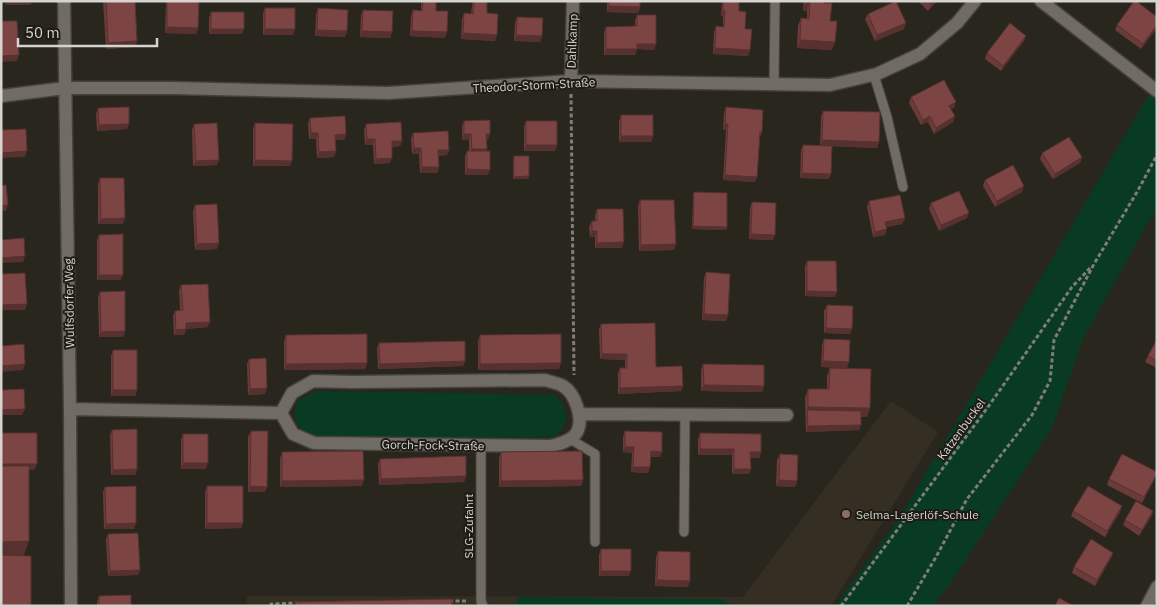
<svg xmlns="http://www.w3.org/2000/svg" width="1158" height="607" font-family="'IBM Plex Sans',sans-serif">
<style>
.built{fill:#352f23}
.green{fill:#083a24}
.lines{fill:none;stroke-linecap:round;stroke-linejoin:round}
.service-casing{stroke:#45423c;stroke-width:11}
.minor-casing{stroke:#45423c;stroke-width:15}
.path{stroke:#807d77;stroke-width:3;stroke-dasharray:4 2.5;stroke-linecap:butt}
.service{stroke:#706c64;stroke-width:9}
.minor{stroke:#706c64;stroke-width:12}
.wall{fill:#6b3b3a}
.shaded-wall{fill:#573030}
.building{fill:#7c4544;stroke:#573030}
.education-dot{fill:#8d6e63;stroke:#1f1c15;stroke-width:2}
.labels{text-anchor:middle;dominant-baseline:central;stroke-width:4;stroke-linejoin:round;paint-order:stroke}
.street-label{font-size:12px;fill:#d6d4cf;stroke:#1f1c15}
.poi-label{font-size:12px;fill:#d6d4cf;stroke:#1f1c15;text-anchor:start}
</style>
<rect width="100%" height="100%" fill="#29261e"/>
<path class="built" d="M891 401 938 432 831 606H247V596L743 597Z"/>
<path class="green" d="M1157 81V207L1083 339 1052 428 952 581 933 606H835L900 517Z
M319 391 555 395 563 404 567 419 560 432 552 437H327C322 436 316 436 311 435 298 431 289 414 298 402 303 396 312 393 319 391Z
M517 597 723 599 732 606H517Z"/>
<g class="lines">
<g class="service-casing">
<path id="service" d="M874 75 887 117 903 187
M774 84 775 1
M570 439 595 454V542
M481 446V601L483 606
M684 532 685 415"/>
</g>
<g class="minor-casing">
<path id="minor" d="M64 1 70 409 71 606
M1041 1 1157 91
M571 81 573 1
M1 96 65 88H173L388 93 571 81 830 85 877 74 920 54 957 23 975 1
M545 380C550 382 558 383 563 386 575 393 584 419 577 432 572 441 559 444 550 446L314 443 293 434 281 413 292 393 313 381 352 382Z
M70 409 281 413
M579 414 787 415
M1147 606 1157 587"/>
</g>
<path class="path" d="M571 94 574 375
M449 601H468
M271 606V604L298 603
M841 606 988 407 1072 287 1090 268
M907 606 936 557 967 499 1032 415 1050 381 1054 340 1094 264 1137 192 1157 155"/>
<use href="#service" class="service"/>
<use href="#minor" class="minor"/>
</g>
<path class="wall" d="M103 1H135L137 41 135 47 106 49Z
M166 1H199L198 28 196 34 165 33Z
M421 1H436V11L445 38 410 36 411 16 413 10 421 11Z
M473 1H487V13L495 41 461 39 462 19 464 13 471 14 472 5Z
M607 1H640V7L638 13 607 12Z
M722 1H739V11L745 29 750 50 748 56 713 54 714 32 716 26 723 27V16H721Z
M804 1H824V3L830 21 832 50 797 48 798 26 801 18 807 19V11L803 10Z
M918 1H937L928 11Z
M265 8 293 35H263V13Z
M318 8 347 31 345 37 315 36 316 14Z
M363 10 392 32 390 38 360 37 361 15Z
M211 12 242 34H209V18Z
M868 14 904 29 875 41 865 19Z
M637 15 656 44 654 50 637 49 635 55H604V32L606 27H635V20Z
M517 17 542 36 540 42 514 41 515 22Z
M1157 17V28L1141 49 1115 30 1117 25Z
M1024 41 1001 71 985 59 987 53Z
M911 97 954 108 951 109 955 116 953 122 934 134 928 122 921 125 909 103Z
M726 107 762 132 760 137 757 177 755 182 723 180 726 130H723L724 113Z
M98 108 129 124 127 129 97 131 96 114Z
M823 111 879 142 877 148 832 146 829 179 800 178 801 150 803 145H820L821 116Z
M621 115 653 136 651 142H619V121Z
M310 118 346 134 344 140H335L336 151 334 157 317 158 316 139H309L308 123Z
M464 121 488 140H487V149L486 151 488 175H465V156L467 151H469V139L462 140V126Z
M526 121 557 145 555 151H524V127Z
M255 123 292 161 290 166H253V129Z
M194 124 217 165 193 166 192 130Z
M366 124 402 141 400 146 392 147 390 163 374 164 373 145H365L364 130Z
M413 133 449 150 447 155 438 156 439 167 437 173H420L419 154H412L411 139Z
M1042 153 1082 157 1080 163 1053 179 1040 159Z
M514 156 529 176 528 179H513V159Z
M100 178 123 224H98V184Z
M985 180 1022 192 995 207 983 186Z
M694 192 727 227 726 230 692 229 693 195Z
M640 200 676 244 674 250 639 251 638 206Z
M869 201 905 218 902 224 886 227 885 235 873 237 867 207Z
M752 202 773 240 749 239 750 208Z
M931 203 967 218 939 231 929 209Z
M195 205 217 249 195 250 193 211Z
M597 209 622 248H595V237H590L589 227 592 221H595V215Z
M99 235 121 280H97V240Z
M807 261 835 297 805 296V267Z
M706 272 728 315 726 321 702 320 704 278Z
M181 285 208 327 186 329 184 335H174L173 316 175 311 180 310 179 291Z
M100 292 125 331 123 337H99L98 297Z
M827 305 850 334 824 333V311Z
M601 324 656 367 683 386 681 391 618 394V373L620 368H625V360L600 359 599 329Z
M286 335 367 363 365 369 284 370V341Z
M480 335 559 369 478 370V341Z
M824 339 847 368 821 367 822 345Z
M1157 339V368L1145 362 1148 356Z
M379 343 465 361 463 366 378 369 377 348Z
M113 350 137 390 135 396H111V356Z
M249 359 265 394 248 395 247 364Z
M703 364 764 386 762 392 701 391V370Z
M830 368 870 408 867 417H861L859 430 806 432 805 398 808 389H827V376Z
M112 430 137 469 135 475H111L110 435Z
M251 431 267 487 265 492H248V437Z
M625 431 662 452 660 457H650V467L648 473 631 472 632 453 623 452V437Z
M700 433 761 452 759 458H750L751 469 749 474H732V455H698V439Z
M183 434 206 469H181V440Z
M282 452 362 486 280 487V458Z
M501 452 583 480 581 486 499 487V458Z
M780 454 797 481 795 487 776 486 777 460Z
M380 459 466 476 464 482 379 485 378 464Z
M1155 478 1142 503 1107 485 1109 479Z
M207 486 243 523 241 528 205 529V492Z
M105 487 134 529H104L103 492Z
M1073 511 1120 512 1105 537 1071 516Z
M1153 511 1151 517 1139 536 1123 525 1125 520Z
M108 534 140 570 138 575 108 576 106 539Z
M601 549 629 576H599V555Z
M658 551 688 587 655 586 656 557Z
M1113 553 1111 558 1095 586 1072 573 1074 567Z
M99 596 131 606H97V602Z"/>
<path class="shaded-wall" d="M6 1H32L31 5H5Z
M932 1H937L928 11 931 3Z
M806 2H810L807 11 803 10Z
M609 6 640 7 638 13 607 12Z
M723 10 725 11 723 16H721Z
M906 23 904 29 875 41 877 35Z
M1157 25V28L1141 49 1143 44Z
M167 27 198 28 196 34 165 33Z
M211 29H244L242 34H209Z
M265 29H295L293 35H263Z
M317 30 347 31 345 37 315 36Z
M362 31 392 32 390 38 360 37Z
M412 31 447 32 445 38 410 36Z
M463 33 497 35 495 41 461 39Z
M516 35 542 36 540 42 514 41Z
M1026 36 1024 41 1001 71 1003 66Z
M800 40 835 42 832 50 797 48Z
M137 41 135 47 106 49 108 43Z
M637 44H656L654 50 637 49 635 55H604L606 49Z
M715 48 750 50 748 56 713 54Z
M19 55 17 61 1 62V56Z
M956 102 954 108 947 112 949 106Z
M930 116 928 122 921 125 923 120Z
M955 116 953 122 934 134 936 128Z
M129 124 127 129 97 131 99 125Z
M725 124H728L726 130H723Z
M311 133H318L316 139H309Z
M346 134 344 140H333L335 135Z
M464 134H471L469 139 462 140Z
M486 134H490L488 140H484Z
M621 136H653L651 142H619Z
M367 139H375L373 145H365Z
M822 140 879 142 877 148 820 146Z
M392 141H402L400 146 389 147Z
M526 145H557L555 151H524Z
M414 148H421L419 154H412Z
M472 149H487L485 154H470Z
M438 150H449L447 155 436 156Z
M27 151 25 157 1 158V153Z
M336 151 334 157 317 158 319 152Z
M1082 157 1080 163 1053 179 1055 174Z
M392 158 390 163 374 164 376 159Z
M219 160 217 165 193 166 196 161Z
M255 160 292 161 290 166H253Z
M422 167H439L437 173H420Z
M467 169 490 170 488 175H465Z
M802 173 831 174 829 179 800 178Z
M725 175 757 177 755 182 723 180Z
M529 176 528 179H513L514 177Z
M1024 186 1022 192 995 207 997 201Z
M8 205 6 211H1V206Z
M969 213 967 218 939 231 941 225Z
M125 218 123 224H98L101 219Z
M905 218 902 224 883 228 885 222Z
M693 226 727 227 726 230 692 229Z
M887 229 885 235 873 237 875 232Z
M592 231H597L595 237H590Z
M751 234 775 235 773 240 749 239Z
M624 242 622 248H595L597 243Z
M219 243 217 249 195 250 197 244Z
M676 244 674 250 639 251 641 245Z
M25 256 23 262 1 263 2 258Z
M99 275H123L121 280H97Z
M807 291 837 292 835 297 805 296Z
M27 304 25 310H1V305Z
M704 314 728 315 726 321 702 320Z
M210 322 208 327 184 329 186 323Z
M826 328 852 329 850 334 824 333Z
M186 329 184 335H174L176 330Z
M125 331 123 337H99L101 332Z
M602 354H627L625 360 600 359Z
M465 361 463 366 378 369 380 364Z
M823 361 849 362 847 368 821 367Z
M367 363 365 369 284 370 286 364Z
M561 363 559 369 478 370 480 364Z
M25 364 23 370 1 372V366Z
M704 385 764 386 762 392 701 391Z
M683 386 681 391 618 394 620 388Z
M267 388 265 394 248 395 250 389Z
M113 390H137L135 396H111Z
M808 407 870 408 867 417 807 416V410L805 416Z
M25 409 22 415H1V410Z
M861 425 859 430 806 432 808 426Z
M625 447H634L632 453 623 452Z
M700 449H734L732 455H698Z
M651 451 662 452 660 457H648Z
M750 452H761L759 458H748Z
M183 463H208L206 469H181Z
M1 464H37L34 470 1 469Z
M633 467H650L648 473 631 472Z
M137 469 135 475H111L113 470Z
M734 469H751L749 474H732Z
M1157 474 1155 478 1142 503 1144 497Z
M466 476 464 482 379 485 381 479Z
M364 480 362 486 280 487 282 481Z
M583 480 581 486 499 487 501 481Z
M779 480 797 481 795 487 776 486Z
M250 486 267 487 265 492H248Z
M1122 506 1120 512 1105 537 1107 531Z
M1153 511 1151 517 1139 536 1142 530Z
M136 523 134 529H104L106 524Z
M207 523H243L241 528 205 529Z
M29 541 24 555 1 556V542Z
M1113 553 1111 558 1095 586 1097 580Z
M140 570 138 575 108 576 110 571Z
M601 571H631L629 576H599Z
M657 580 690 581 688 587 655 586Z"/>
<path class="building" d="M106 1H135L137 41 108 43Z
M167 1H199L198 28 167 27Z
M423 1H436V11H448L447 32 412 31 413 10 422 11Z
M474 1H487V13L498 14 497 35 463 33 464 13 473 14Z
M609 1H640V7L609 6Z
M723 1H739V11L746 12 745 29H752L750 50 715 48 716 26 724 27 725 11 723 10Z
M806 1H824V3H832L830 21H837L835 42 800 40 801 18 809 19 810 2H806Z
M896 1 906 23 877 35 868 14Z
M1134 1H1136L1157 17V25L1143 44 1117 25Z
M265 8H295V29H265Z
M318 8 348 10 347 31 317 30Z
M363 10 393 11 392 32 362 31Z
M211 12H244V29H211Z
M637 15H656V44H637V49H606V27L637 26Z
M517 17 543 18 542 36 516 35Z
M1 21H17L19 55 1 56Z
M1010 23 1026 36 1003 66 987 53Z
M944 80 956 102 949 106 955 116 936 128 930 116 923 120 911 97Z
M129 107V124L99 125 98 108Z
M726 107 763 110 762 132H760L757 177 725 175 728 124H725Z
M823 111 880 112 879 142 822 140Z
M621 115H653V136H621Z
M345 116 346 134 335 135 336 151 319 152 318 133H311L310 118Z
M490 120V134H486L487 149H472L471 134H464V121Z
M526 121H557V145H526Z
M401 122 402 141H392V158L376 159 375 139H367L366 124Z
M217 123 219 160 196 161 194 124Z
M255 123 293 124 292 161 255 160Z
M26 129 27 151 1 153V130Z
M448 131 449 150H438L439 167H422L421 148H414L413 133Z
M1069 137 1082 157 1055 174 1042 153Z
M803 145 832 146 831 174 802 173Z
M467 151H490V170L467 169Z
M514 156H529V176L514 177Z
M1013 165 1024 186 997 201 985 180Z
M100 178H124L125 218 101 219Z
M6 185 8 205 1 206V186Z
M959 191 969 213 941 225 931 203Z
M694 192 727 193V227L693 226Z
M900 195 905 218 885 222 887 229 875 232 869 201Z
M640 200H674L676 244 641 245Z
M752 202 776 203 775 235 751 234Z
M217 204 219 243 197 244 195 205Z
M597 209H623L624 242 597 243V231H592V221H597Z
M123 234V275H99V235Z
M24 238 25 256 2 258 1 240Z
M807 261H836L837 292 807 291Z
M706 272 730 274 728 315 704 314Z
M25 273 27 304 1 305V274Z
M208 284 210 322 186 323V329L176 330 175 311 183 310 181 285Z
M125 291V331L101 332 100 292Z
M827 305 853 306 852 329 826 328Z
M655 323 656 367 682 366 683 386 620 388V368H627V354H602L601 324Z
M367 334V363L286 364V335Z
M561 334V363L480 364V335Z
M824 339 850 340 849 362 823 361Z
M1157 339V361L1148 356Z
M465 341V361L380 364 379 343Z
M24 344 25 364 1 366V346Z
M113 350H137V390H113Z
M266 358 267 388 250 389 249 359Z
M703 364 764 365V386L704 385Z
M830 368 871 369 870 408 808 407V389H829Z
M24 389 25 409 1 410V390Z
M807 410 861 411V425L808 426Z
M137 429V469L113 470 112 430Z
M251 431H268L267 487 250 486Z
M625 431 662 432V452L651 451 650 467H633L634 447H625Z
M1 433H37V464H1Z
M700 433 761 434V452H750L751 469H734V449H700Z
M183 434H208V463H183Z
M363 451 364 480 282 481V452Z
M582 451 583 480 501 481V452Z
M780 454 798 455 797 481 779 480Z
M1122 454 1157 472V474L1144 497 1109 479Z
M466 456V476L381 479 380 459Z
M1 466H29V541L1 542Z
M136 486V523L106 524 105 487Z
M207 486H243V523H207Z
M1088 486 1122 506 1107 531 1073 511Z
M1136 501 1153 511 1142 530 1125 520Z
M138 533 140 570 110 571 108 534Z
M1091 539 1113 553 1097 580 1074 567Z
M601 549H631V571H601Z
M658 551 690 552V581L657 580Z
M1 555 31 556V606H1Z
M131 595V606H99V596Z
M1059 598 1074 606H1055Z
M452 599V606H295V602Z"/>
<circle class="education-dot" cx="846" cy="514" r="5"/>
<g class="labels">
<g class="street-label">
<text transform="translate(572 41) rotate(-88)">Dahlkamp</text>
<text transform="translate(534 85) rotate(-3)">Theodor-Storm-Straße</text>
<text transform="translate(69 303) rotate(-91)">Wulfsdorfer Weg</text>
<text transform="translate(961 429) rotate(-54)">Katzenbuckel</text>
<text transform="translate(433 445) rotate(1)">Gorch-Fock-Straße</text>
<text transform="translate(468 526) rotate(-90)">SLG-Zufahrt</text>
</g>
<g class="poi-label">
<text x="856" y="514">Selma-Lagerlöf-Schule</text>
</g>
</g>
<rect width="1158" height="607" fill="none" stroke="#d6d4cf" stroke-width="5"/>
<path d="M18 38v8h139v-8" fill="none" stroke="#d6d4cf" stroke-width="2.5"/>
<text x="25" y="38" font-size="15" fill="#d6d4cf" stroke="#1f1c15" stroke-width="4" paint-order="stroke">50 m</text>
</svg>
